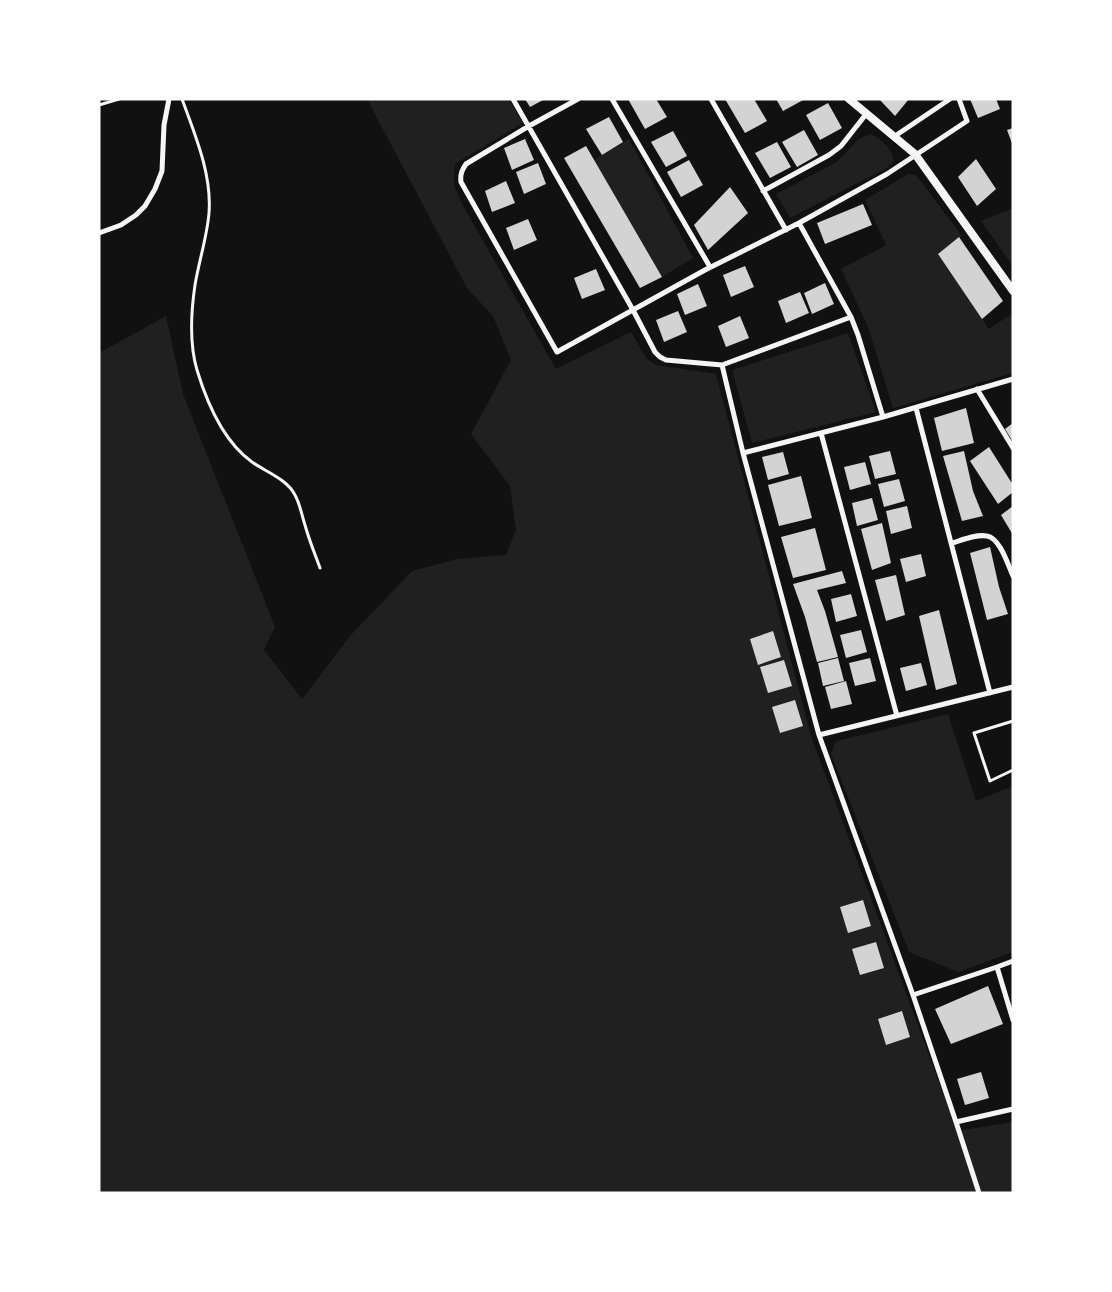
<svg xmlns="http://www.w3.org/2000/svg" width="1112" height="1292" font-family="'DM Sans',sans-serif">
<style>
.green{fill:#202020}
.building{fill:#d3d3d3}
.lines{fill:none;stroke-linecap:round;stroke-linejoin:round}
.service{stroke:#f5f5f5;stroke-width:3}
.minor{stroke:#f5f5f5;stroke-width:5}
.secondary{stroke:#f5f5f5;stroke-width:8}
</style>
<rect width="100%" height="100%" fill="#111"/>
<path class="green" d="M367 99H509L523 123 455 164 454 185 462 204 556 369 631 332 646 358 656 365 716 374 811 736 957 1131 1013 1122V1193H99V353L166 316 183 394 275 627 264 650 302 699 350 636 412 571 458 559 506 555 516 530 510 486 471 434 511 360 493 316 467 288Z
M870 134C881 139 892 148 894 161L887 168 790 218 776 194 835 163C847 154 855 138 870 134Z
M629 139 693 258 662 277 594 160Z
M908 174 916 175 962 236 938 254 989 329 1013 313V373L893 408 868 327 841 269 886 245 865 200Z
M1013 208V266L981 221Z
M848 333 876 412 752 443 732 370Z
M948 714 976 801 1013 786V952L958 972 909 952 831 754 836 741Z"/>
<path class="building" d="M525 99H545L530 107Z
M628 99H656L667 117 645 129Z
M725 99H754L767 121 745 133Z
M776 99H805L783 111Z
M879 99H909L895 116Z
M970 99H996L1000 109 978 118Z
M828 103 842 128 820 140 806 115Z
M609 117 623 142 602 155 586 129Z
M1013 128V146L1007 130Z
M804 130 818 155 797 167 782 142Z
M673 131 687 156 666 167 651 142Z
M525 139 534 160 512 170 504 148Z
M777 142 791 167 770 178 755 153Z
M586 146 662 277 640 288 564 158Z
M976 159 996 189 977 206 958 177Z
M689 160 703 185 681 197 667 172Z
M538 163 546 184 524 194 516 172Z
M506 181 515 203 492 212 485 191Z
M730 187 748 213 708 250 694 225Z
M863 204 872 225 825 244 817 223Z
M528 219 537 240 514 250 506 228Z
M959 237 1003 301 982 319 938 254Z
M745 266 754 287 731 297 723 275Z
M596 269 605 290 582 299 574 278Z
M825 283 834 304 812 314 804 293Z
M698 284 707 306 685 315 677 294Z
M800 292 809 313 786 323 778 301Z
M678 311 687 332 664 342 656 320Z
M740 316 749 338 726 347 718 326Z
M966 408 974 443 942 451 934 418Z
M1013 423V442L1005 429Z
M989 447 1013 485V492L998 504 970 461Z
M890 451 896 474 875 479 869 456Z
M964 451 973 491 983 516 962 521 943 456Z
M783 452 789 474 768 480 762 457Z
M865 462 871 484 850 490 844 467Z
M801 476 812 518 779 526 768 485Z
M899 479 905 501 884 507 878 484Z
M872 498 878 520 857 526 852 503Z
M907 506 912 528 891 534 886 511Z
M1013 506V535L1001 515Z
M882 523 891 563 872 570 861 529Z
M815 528 826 570 793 578 781 537Z
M990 547 999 587 1008 614 987 620 970 553Z
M921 554 926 576 906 582 900 559Z
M842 571 846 583 817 590 825 611 838 657 817 662 805 617 793 584Z
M896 575 905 615 886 621 875 580Z
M851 594 857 616 836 622 831 599Z
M939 610 957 684 936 690 919 616Z
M861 630 867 652 846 658 840 635Z
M773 631 781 657 758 665 750 639Z
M838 658 844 681 823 686 818 663Z
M870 658 876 681 855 686 849 663Z
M784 660 792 686 768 693 760 667Z
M921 663 927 685 906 691 900 668Z
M846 681 852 704 831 709 825 687Z
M795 700 803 726 780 733 772 707Z
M863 900 871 926 848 933 840 907Z
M876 942 884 968 860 975 852 949Z
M988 986 1003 1024 951 1044 935 1009Z
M902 1011 910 1037 886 1045 878 1019Z
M981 1072 989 1098 965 1105 957 1079Z"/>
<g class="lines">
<path class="service" d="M182 99C195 135 212 174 209 213 207 237 199 261 195 285 191 312 189 343 197 370 207 403 224 442 252 462 266 472 287 479 295 495 300 504 302 516 305 525 309 540 315 554 320 568
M99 105 119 99
M1013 721 974 733 990 781 1013 770"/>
<path class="minor" d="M513 99 633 310 655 352 660 357 666 360 722 365 851 317 799 223
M578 99 529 126 466 164C462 170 460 174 461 182L557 352 705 270 799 223 887 174 967 121 959 99
M612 99 710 267
M711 99 786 230
M895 136 950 99
M763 191 829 155 841 146 867 113
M99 233 121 225 136 215 145 206 155 189 162 171 164 125 169 99
M851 317 858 335 883 417
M722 365 743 453 819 735 913 995 956 1122 1013 1109
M977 389 1013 448
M916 408 990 693
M821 433 897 716
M743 453 883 417 1013 379
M952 543C962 540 976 534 987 536 1000 538 1008 565 1013 576
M819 735 1013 687
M1013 961 997 967 1013 1020
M913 995 997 967
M956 1122 979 1193"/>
<path class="secondary" d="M849 99 915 154 1013 291"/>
</g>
<rect width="1112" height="1292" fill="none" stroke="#ffffff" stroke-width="201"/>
</svg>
